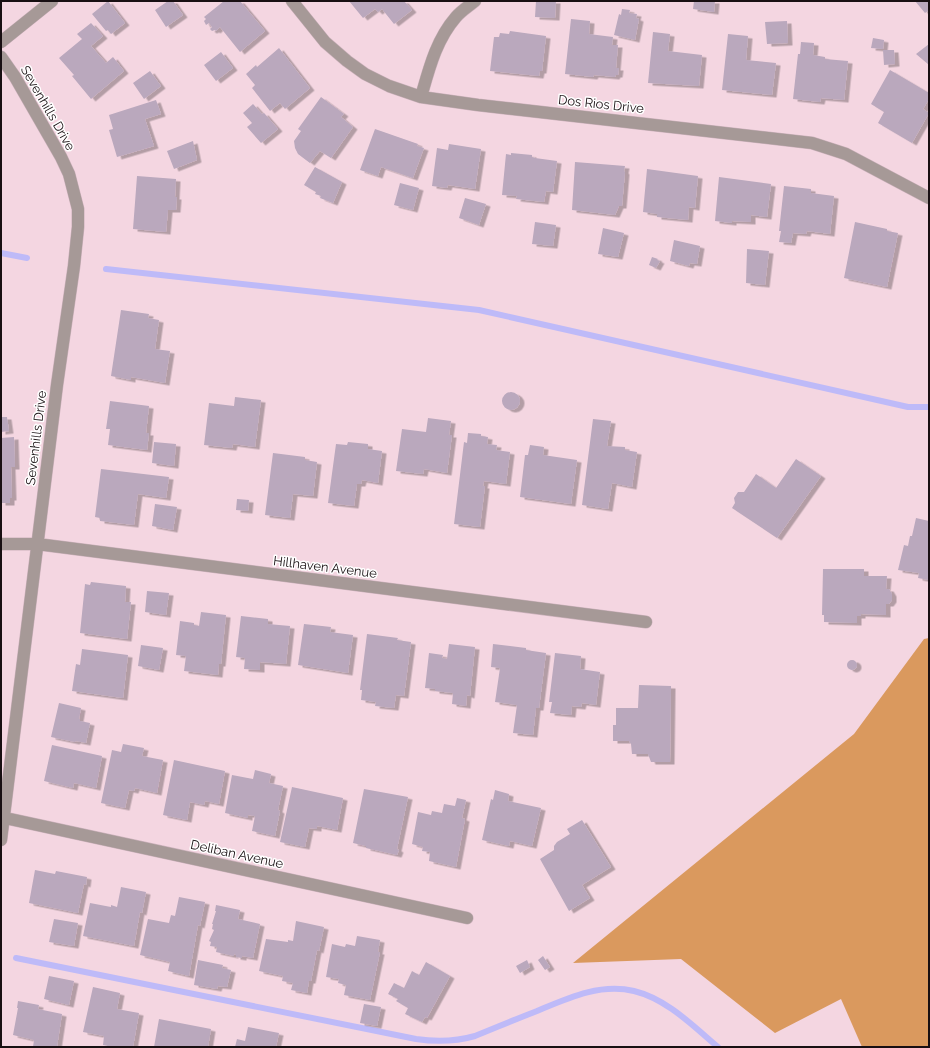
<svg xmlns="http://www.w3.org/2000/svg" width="930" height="1048" font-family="Raleway,sans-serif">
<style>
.forest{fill:#da995e}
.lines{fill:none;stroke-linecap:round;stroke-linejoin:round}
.stream{stroke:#bebaf8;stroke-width:6}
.building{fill:#baa8bd;filter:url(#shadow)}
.minor-casing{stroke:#ccb2bc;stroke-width:13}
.minor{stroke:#a69997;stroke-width:12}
.labels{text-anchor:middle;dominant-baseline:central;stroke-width:3;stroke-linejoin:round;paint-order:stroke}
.street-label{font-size:13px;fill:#180f12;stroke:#fff}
</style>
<defs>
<filter id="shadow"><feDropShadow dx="4.5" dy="2.5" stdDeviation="0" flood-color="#0004"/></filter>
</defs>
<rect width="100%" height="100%" fill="#f4d6e1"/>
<path class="forest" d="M929 638V1047H862L841 999 775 1033 681 959 573 963 854 734 924 639Z"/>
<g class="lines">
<path class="stream" d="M1 253 27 258
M106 269 479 310 908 407H929
M16 958 416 1039C436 1042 454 1042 475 1036 495 1028 516 1019 537 1011 568 998 600 983 634 991 667 999 693 1026 718 1047"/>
</g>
<path class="building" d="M108 1 125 23 111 34 108 30 106 31 92 14Z
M168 1H173L183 15 166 27 155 10Z
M224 1H240L265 31 240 52 220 27 216 31 215 30 212 31 210 29 212 27 209 23 206 25 204 21 206 19 204 17Z
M349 1H404L412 10 394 24 382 9 378 12 375 9 363 18Z
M536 1H556L555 18 535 17Z
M694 1H715L714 12 693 9Z
M915 1H929V10L925 13Z
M622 9 630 10 629 13 637 14 636 18 639 19 635 40 614 35 619 14 621 15Z
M571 19 590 21 589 34 613 37 612 45H618L616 68H619L618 75H616L615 77 594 75 593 77 565 74Z
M787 21 788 43 767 44 765 22Z
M91 23 103 36 91 46 106 63 113 57 124 71 91 99 72 76 74 75 59 58 82 39 77 34Z
M510 31 546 36 542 71H540L539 76 490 71 494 37H499L500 33 509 34Z
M653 32 670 34 668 51 702 55 699 86 648 83Z
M728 34 748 36 746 60 776 63 772 95 722 90Z
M873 38 884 40 883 49 871 48Z
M801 42 814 43 813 55 825 57V59L848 61 844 100 821 98 820 102 793 99 798 54H800Z
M929 44V65L916 54Z
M279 48 310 88 285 109 280 103 270 111 252 88 255 85 246 74 256 65 257 67Z
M883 50H894L895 64 884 65Z
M221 52 233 68 216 81 204 65Z
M890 70 929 93V99L923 109 929 113 912 143 878 123 884 112 871 104Z
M150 71 161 86 144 99 133 83Z
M321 97 344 114 341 117 353 127 331 158 320 151 310 163 298 154 295 148 294 141 301 131 298 129Z
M156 100 161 114 145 119 154 146 117 157 109 130 113 129 109 115Z
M253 104 262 114 264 113 278 129 261 143 247 127 252 123 243 113Z
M375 129 418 144 417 146 424 148 413 178 381 167 378 176 360 170Z
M193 141 197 160 174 169 167 151Z
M449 144 481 149 475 189 448 185 447 188 432 186 437 148 448 150Z
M511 153 532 155V157L535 158 557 161 553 192 546 191 544 202 516 199 517 196 502 195 506 154 511 155Z
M575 162 625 166 624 171 625 172 622 206H619L615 215 572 210Z
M315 167 342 182 333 203 320 198 321 196 315 194 316 192 304 185Z
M647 169 698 176 695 208 689 207 688 220 657 217V214L643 212Z
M137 176 176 179 175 197H177L176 210H168L166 232 133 229Z
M719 177 771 184 767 217 751 215V222L732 221V223L715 221Z
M400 183 419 188 413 210 394 205Z
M784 186 811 189V193L834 196 830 234 807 231 806 234 793 233 791 243 779 242 781 231H779Z
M465 198 486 204 479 225 459 218Z
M535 222 556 225 553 246 532 244Z
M855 222 887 229V231L898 233 887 287 844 278Z
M603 228 624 233 618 257 598 254Z
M674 240 700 246 697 264 690 263 689 266 670 261Z
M747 249 769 251 765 285 746 283Z
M652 257 658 259 657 260 660 261 656 268 649 265Z
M121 310 149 314 148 318 159 320 155 349 170 351 165 383 131 377V380L111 376Z
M502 401a9 9 0 1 1 18 0a9 9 0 1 1-18 0Z
M235 397 261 400 255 447 233 444 232 448 204 445 209 403 234 406Z
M110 401 149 406 146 433H149L147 450 108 445 110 429H106Z
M1 417H7L9 431 1 432Z
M428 418 451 421 449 435H452L447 473 424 469 423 474 396 471 402 429 426 432Z
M593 419 611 421 607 446 625 447V450L637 452 632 487 612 483 608 509 582 505Z
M468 433 481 434V436L488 437 487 444 497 445 496 450 510 452 506 484 484 481 483 486H485L480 527 454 524 464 442 467 443Z
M14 437 15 467H11L12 498H10V503H1V438Z
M154 442 176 444 174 466 152 463Z
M348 442 368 444V449L382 451 378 483 362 480 361 484H357L354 506 328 503 336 444 347 445Z
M530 445 544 447 543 455 577 460 571 504 520 497 525 455H528Z
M273 453 305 457V460L317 462 313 496 293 494 290 518 265 515Z
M796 459 821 476 777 538 732 508 735 503 734 498 738 492H744L756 474 776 488Z
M101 469 169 477 166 498 138 494 134 525 100 521V518L95 517Z
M237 499 249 500 248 511 236 510Z
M155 504 177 507 173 530 152 526Z
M916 518 929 521V580L918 578 919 573 898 570 904 545 908 546 910 536H912Z
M823 569H864V576H887L886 589H889L892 594V600L889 604H886V615L861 614V616H857V623L824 622V615H822Z
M91 582 126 586 125 602H131L127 639 80 633 85 584 90 585Z
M147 591 169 593 166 615 145 612Z
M201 612 226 615 221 664H219L218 675 184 671 186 656 176 655 180 621 194 623V625L199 626Z
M241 616 268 619V624L290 626 286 664 260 662V670L244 669 245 658 236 657Z
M304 624 331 627 330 632 353 635 348 673 298 665Z
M367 634 398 638 397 640 411 642 404 696 396 695 394 708 375 706 376 702 361 700 362 690H360Z
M449 644 475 647 470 696 467 695 466 706 452 704 453 693 435 691V689L425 688 429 653 443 655 442 658 447 659Z
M493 644 526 648V650L546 653 539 708H536L533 735 513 733 517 705 495 702 500 668 491 667Z
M141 645 163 648 159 670 138 666Z
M82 649 128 655 123 698 72 691 76 664 80 665Z
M555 653 581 656 580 669 600 672 596 705 582 703 581 707 572 706 571 715 550 713 552 702H549Z
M847 665a5 5 0 1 1 10 0a5 5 0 1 1-10 0Z
M639 685 671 686 670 762H651L648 754H632L631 744 629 741H613V725H616V708H638Z
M59 703 81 708 79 719H80V721L90 723 86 743 76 741 75 742 51 737Z
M123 744 144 748 142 756 163 760 157 793 135 788 134 791 129 790 125 808 101 803 112 750 121 752Z
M52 745 102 756 96 788 74 783 73 788 44 781Z
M174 760 225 771 219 804 205 801 204 805 190 802 187 820 163 815Z
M255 770 271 774 269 783 283 786 278 810 280 811 275 836 252 831 255 816 248 815V818L225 813 232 775 253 779Z
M292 787 343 798 337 830 317 826V829L309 828 305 847 280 842Z
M364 789 408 797 397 849 399 850 397 855 366 848V846L353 843Z
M495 790 509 794 508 801 541 808 532 846 510 841 509 846 482 840 491 799 493 800Z
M457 798 466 800 462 818 465 819 456 867 429 861 430 852 422 851 423 847 412 844 418 812 431 815 432 811 442 813 444 804 455 806Z
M582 820 611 867 582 885 590 898 569 911 540 859 554 850V846L557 842 570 834 567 829Z
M35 870 55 874 56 871 87 877 86 885 84 884 78 913 29 903Z
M121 887 146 892 142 913 140 912 134 946 83 936 90 903 111 907V905L117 907Z
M179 897 205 902 200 926 198 925 189 976 168 971 170 962 140 955 148 919 169 923 171 915 175 916Z
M216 905 240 910 238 919 260 924 253 958 242 956V958L236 957V955L234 954V956L216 952 217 947 210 946 211 942 209 941 214 930 212 929 213 924H212L216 911H215Z
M54 919 78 923 74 946 49 942Z
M296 921 324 927 319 951 317 950 311 981H309L307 993 291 990 293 983 282 981 283 976 259 971 266 939 288 942V940L293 941Z
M357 936 380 940 378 952H380L370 1000 344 995 346 985 338 983 339 979 326 977 332 944 345 947 346 944 355 946Z
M543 956 550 967 545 970 538 960Z
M198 960 223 965 222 968 231 970 227 987 218 986 217 989 194 985Z
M527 960 530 967 520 973 516 966Z
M426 962 450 976 427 1018 425 1017 422 1022 405 1014 408 1008 396 1001 398 999 388 994 394 983 404 988 412 971 419 975Z
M49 976 74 981 69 1005 44 999Z
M93 987 120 993 117 1009 139 1013 133 1047H108V1046L103 1045 104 1036 83 1032Z
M18 1001 39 1005 38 1009 62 1014 57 1047H33L34 1040 13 1035 18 1008H17Z
M364 1004 381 1007 377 1026 360 1023Z
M159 1019 211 1029 208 1047H154Z
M248 1027 279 1033 276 1047H235L237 1039 245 1041Z"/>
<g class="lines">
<g class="minor-casing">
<path id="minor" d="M292 1 325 42 347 61 365 74 389 86 421 97 478 105 812 143 846 154 929 198
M1 42 52 1
M1 57 15 77 61 157 69 174 78 209V227L74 266 57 385 1 840
M421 97C429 69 436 40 456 17 461 11 469 6 475 1
M1 544H37L646 622
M1 817 467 918"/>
</g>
<use href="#minor" class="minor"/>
</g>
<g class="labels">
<g class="street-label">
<text transform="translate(601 104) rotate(6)">Dos Rios Drive</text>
<text transform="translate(48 108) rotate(60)">Sevenhills Drive</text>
<text transform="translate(36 438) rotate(-83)">Sevenhills Drive</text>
<text transform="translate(325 567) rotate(7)">Hillhaven Avenue</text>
<text transform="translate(237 854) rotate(12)">Deliban Avenue</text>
</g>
</g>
<rect width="930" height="1048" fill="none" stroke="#180f12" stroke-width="4"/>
</svg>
